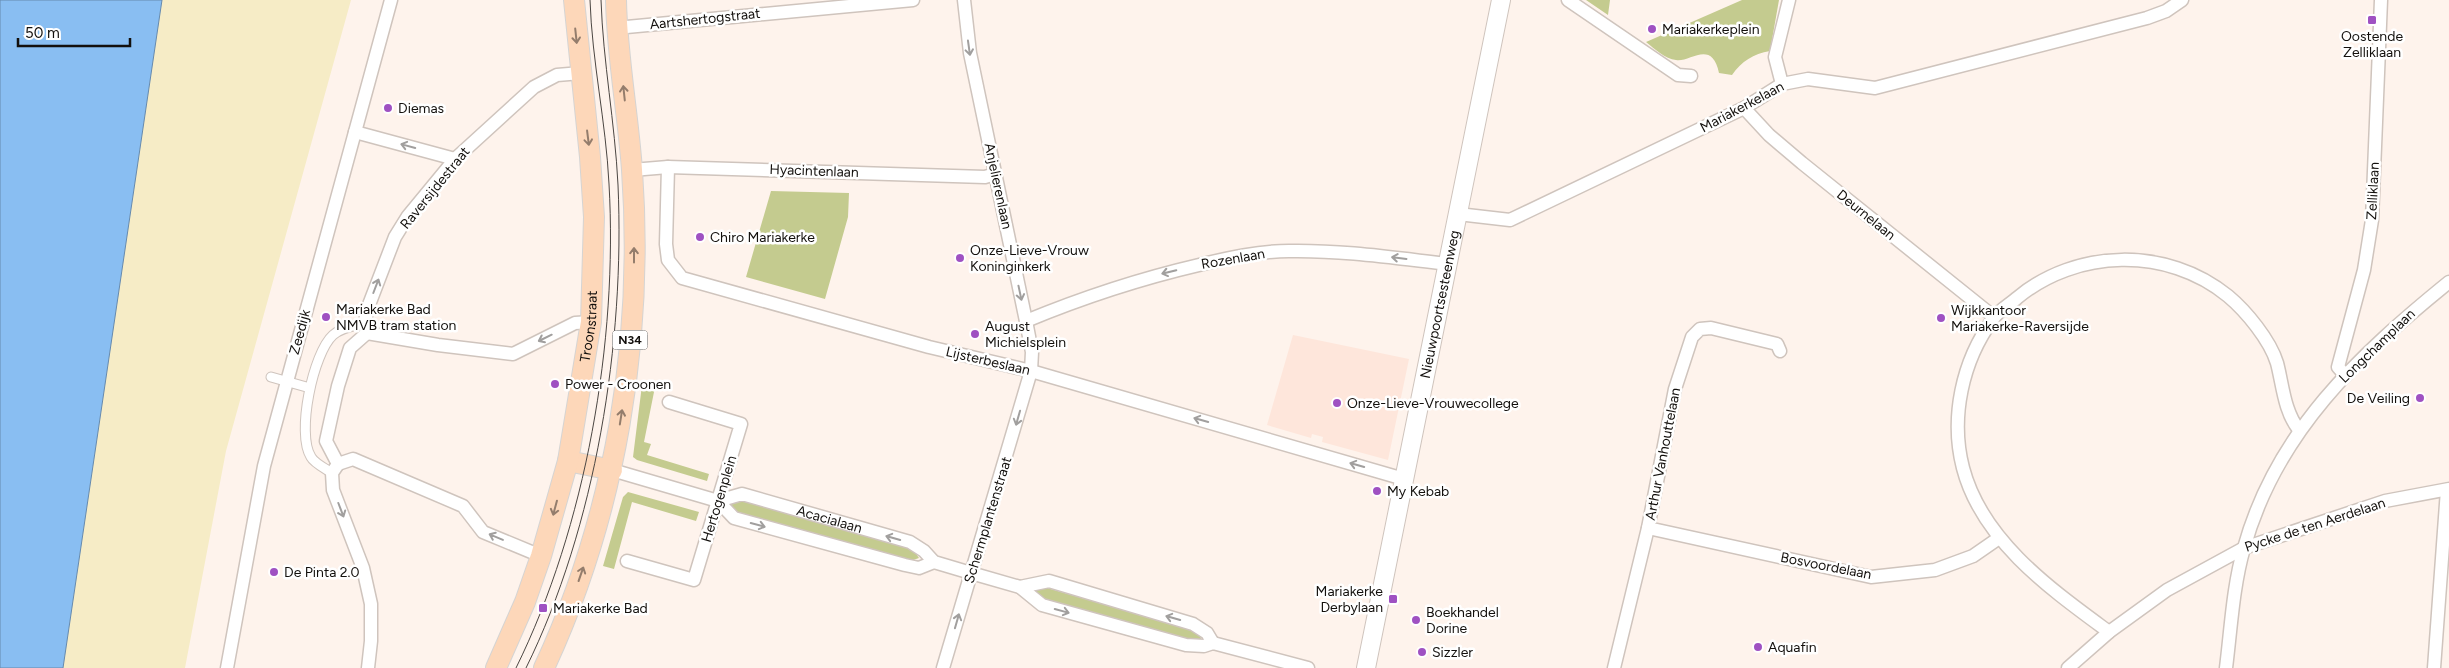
<svg xmlns="http://www.w3.org/2000/svg" width="2449" height="668" font-family="Figtree,sans-serif">
<style>
.education{fill:#fee6db}
.green{fill:#c4cb8f}
.sand{fill:#f6ecc6}
.water{fill:#89bef2;stroke:#668aad}
.lines{fill:none;stroke-linecap:round;stroke-linejoin:round}
.pedestrian-casing{stroke:#cfc4bd;stroke-width:11}
.minor-casing{stroke:#cfc4bd;stroke-width:15}
.secondary-casing{stroke:#cfc4bd;stroke-width:20}
.primary-casing{stroke:#d5d4d3;stroke-width:22}
.pedestrian{stroke:#fff;stroke-width:9}
.minor{stroke:#fff;stroke-width:12}
.secondary{stroke:#fff;stroke-width:18}
.primary{stroke:#fdd7b9;stroke-width:20}
.tram{stroke:#4b4642;stroke-width:1}
.oneway{stroke:#947d6c}
.oneway2{stroke:#a19f9e}
.poi-dot{fill:#9f51c2;stroke:#fff;stroke-width:2}
.labels{text-anchor:middle;dominant-baseline:central;stroke-width:5;stroke-linejoin:round;paint-order:stroke}
.shield{fill:#fff;stroke:#5a5856;stroke-width:1}
.shield-label{font-size:12px;font-weight:bold;fill:#13100d}
.street-label{font-size:14px;fill:#13100d;stroke:#fff}
.poi-label{font-size:14px;fill:#13100d;stroke:#fff;text-anchor:start}
</style>
<rect width="100%" height="100%" fill="#fef3ec"/>
<path class="education" d="M1293 335 1409 359 1388 460 1322 442 1323 437 1312 434 1311 438 1267 425Z"/>
<path class="green" d="M1586 0H1610L1608 15Z
M1742 0H1779L1770 51C1753 54 1742 61 1732 75L1719 73C1712 38 1689 63 1676 60 1665 59 1655 49 1646 42Z
M771 191 849 193 848 217 825 299 746 277Z
M642 385 655 387 644 442 651 444 647 455 709 474 707 481 637 460 633 457Z
M628 492 699 512 696 521 632 502 614 569 603 566 623 497Z
M741 500 905 547 914 551 919 558 910 561 736 512 726 502Z
M1044 587 1192 630 1200 635 1201 639 1197 642 1042 599 1032 589Z"/>
<path class="sand" d="M162 0H351L226 451 185 668H63Z"/>
<path class="water" d="M0 0H162L63 668H0Z"/>
<g class="lines">
<g class="pedestrian-casing">
<path id="pedestrian" d="M271 377 310 388
M332 473C326 469 314 463 311 457 296 434 313 353 333 335 342 327 354 326 365 323"/>
</g>
<g class="minor-casing">
<g id="minor">
<path d="M1568 0 1678 75 1691 76"/>
<path d="M616 28 913 0"/>
<path d="M1782 84 1775 57 1789 0"/>
<path d="M1744 108 1769 135 1802 163 1994 317"/>
<path d="M355 132 455 159"/>
<path d="M668 167 666 244 668 260 682 278 929 347 1031 371 1404 479"/>
<path d="M632 170 668 167 985 177 995 174"/>
<path d="M1458 214 1510 220 1744 108 1782 84 1808 79 1875 88 2147 18 2166 11 2182 0"/>
<path d="M1026 321C1084 297 1139 279 1199 265 1228 258 1259 251 1289 251 1342 250 1395 258 1448 264"/>
<path d="M367 333 365 323 367 310 395 237 408 216 455 159 534 87 557 75 581 73"/>
<path d="M367 333 438 345 513 354 575 323 591 322"/>
<path d="M2345 375 2338 367 2364 270 2372 220 2381 0"/>
<path d="M338 464 353 459 463 506 483 532 541 556"/>
<path d="M338 464 332 473 333 490 363 568 371 604V641L368 668"/>
<path d="M338 464 326 441 338 386 350 348 367 333"/>
<path d="M612 470 718 501 734 518 905 565 919 568 934 562"/>
<path id="s1" d="M718 501 742 494 910 542 924 551 934 562 971 573 1020 587 1049 581 1193 624 1207 633 1213 643"/>
<path d="M1648 528 1871 577 1935 570 1973 556 1999 538"/>
<path d="M627 561 694 580 741 424 669 402"/>
<path d="M1020 587 1042 605 1186 645 1204 646 1213 643 1308 668"/>
<path d="M2109 632C2052 590 1982 541 1963 468 1950 418 1962 361 1993 319 1998 311 2009 305 2017 298 2076 249 2167 246 2228 296 2246 311 2270 340 2277 363 2283 386 2284 411 2299 430"/>
<path d="M227 668 264 466 391 0"/>
<path d="M943 668 1031 371 1032 352 1026 321 970 53 964 0"/>
<path d="M1614 668 1648 528 1675 389 1692 337 1700 329 1711 328 1777 344 1780 351"/>
<path d="M2068 668 2109 632 2167 590 2244 548 2385 501 2449 489"/>
<path d="M2226 668C2231 628 2233 586 2244 548 2276 432 2359 355 2449 282"/>
<path d="M2434 668 2447 490"/>
</g>
</g>
<g class="secondary-casing">
<g id="secondary">
<path id="s2" d="M1366 668 1501 0"/>
</g>
</g>
<g class="primary-casing">
<g id="primary">
<path d="M568 461 612 470"/>
<path id="s3" d="M496 668 525 602 541 556 568 461 591 322 594 217 590 157 574 0"/>
<path d="M544 668C616 513 644 340 632 170 628 113 617 57 616 0"/>
</g>
</g>
<use href="#pedestrian" class="pedestrian"/>
<use href="#minor" class="minor"/>
<use href="#secondary" class="secondary"/>
<use href="#primary" class="primary"/>
<path class="tram" d="M516 668C586 526 618 341 609 184 606 122 592 62 590 0
M526 668C596 526 625 342 618 185 615 123 603 62 601 0"/>
</g>
<defs><path id="oneway-shaft" d="M-6 0H5M1.5-3L5.5 0L1.5 3" fill="none" stroke-width="1.6" stroke-linecap="round" stroke-linejoin="round" transform="scale(1.25)"/></defs>
<g class="oneway">
<use href="#oneway-shaft" transform="translate(576 36) rotate(84)"/>
<use href="#oneway-shaft" transform="translate(624 93) rotate(-96)"/>
<use href="#oneway-shaft" transform="translate(588 138) rotate(83)"/>
<use href="#oneway-shaft" transform="translate(634 255) rotate(-90)"/>
<use href="#oneway-shaft" transform="translate(621 417) rotate(-81)"/>
<use href="#oneway-shaft" transform="translate(555 508) rotate(105)"/>
<use href="#oneway-shaft" transform="translate(581 574) rotate(-71)"/>
</g>
<g class="oneway2">
<use href="#oneway-shaft" transform="translate(969 48) rotate(82)"/>
<use href="#oneway-shaft" transform="translate(408 146) rotate(-165)"/>
<use href="#oneway-shaft" transform="translate(1399 258) rotate(-173)"/>
<use href="#oneway-shaft" transform="translate(1169 272) rotate(167)"/>
<use href="#oneway-shaft" transform="translate(376 286) rotate(-69)"/>
<use href="#oneway-shaft" transform="translate(1020 293) rotate(78)"/>
<use href="#oneway-shaft" transform="translate(545 338) rotate(154)"/>
<use href="#oneway-shaft" transform="translate(1018 418) rotate(106)"/>
<use href="#oneway-shaft" transform="translate(1201 420) rotate(-164)"/>
<use href="#oneway-shaft" transform="translate(1357 465) rotate(-164)"/>
<use href="#oneway-shaft" transform="translate(341 510) rotate(69)"/>
<use href="#oneway-shaft" transform="translate(758 525) rotate(15)"/>
<use href="#oneway-shaft" transform="translate(496 537) rotate(-157)"/>
<use href="#oneway-shaft" transform="translate(893 538) rotate(-164)"/>
<use href="#oneway-shaft" transform="translate(1062 611) rotate(15)"/>
<use href="#oneway-shaft" transform="translate(1173 618) rotate(-164)"/>
<use href="#oneway-shaft" transform="translate(957 621) rotate(-74)"/>
</g>
<g class="poi-dot">
<rect x="2367" y="15" width="10" height="10" rx="2.5"/>
<circle cx="1652" cy="29" r="5"/>
<circle cx="388" cy="108" r="5"/>
<circle cx="700" cy="237" r="5"/>
<circle cx="960" cy="258" r="5"/>
<circle cx="326" cy="317" r="5"/>
<circle cx="1941" cy="318" r="5"/>
<circle cx="975" cy="334" r="5"/>
<circle cx="555" cy="384" r="5"/>
<circle cx="2420" cy="398" r="5"/>
<circle cx="1337" cy="403" r="5"/>
<circle cx="1377" cy="491" r="5"/>
<circle cx="274" cy="572" r="5"/>
<rect x="1388" y="594" width="10" height="10" rx="2.5"/>
<rect x="538" y="603" width="10" height="10" rx="2.5"/>
<circle cx="1416" cy="620" r="5"/>
<circle cx="1758" cy="647" r="5"/>
<circle cx="1422" cy="652" r="5"/>
</g>
<g class="labels">
<rect class="shield" x="612.5" y="330.5" width="35" height="19" rx="4"/>
<g class="shield-label">
<text x="630" y="340">N34</text>
</g>
<g class="street-label">
<text transform="translate(705 19) rotate(-6)">Aartshertogstraat</text>
<text transform="translate(1742 107) rotate(-28)">Mariakerkelaan</text>
<text transform="translate(814 171) rotate(2)">Hyacintenlaan</text>
<text transform="translate(998 186) rotate(78)">Anjelierenlaan</text>
<text transform="translate(435 188) rotate(-51)">Raversijdestraat</text>
<text transform="translate(2373 191) rotate(-87)">Zelliklaan</text>
<text transform="translate(1866 215) rotate(39)">Deurnelaan</text>
<text transform="translate(1233 259) rotate(-10)">Rozenlaan</text>
<text stroke="none"><textPath href="#s2" startOffset="371">Nieuwpoortsesteenweg</textPath></text>
<text stroke="none"><textPath href="#s3" startOffset="356">Troonstraat</textPath></text>
<text transform="translate(300 332) rotate(-75)">Zeedijk</text>
<text transform="translate(2377 346) rotate(-44)">Longchamplaan</text>
<text transform="translate(988 361) rotate(13)">Lijsterbeslaan</text>
<text transform="translate(1663 454) rotate(-79)">Arthur Vanhouttelaan</text>
<text transform="translate(719 499) rotate(-73)">Hertogenplein</text>
<text stroke="none"><textPath href="#s1" startOffset="116">Acacialaan</textPath></text>
<text transform="translate(988 520) rotate(-73)">Schermplantenstraat</text>
<text transform="translate(2315 525) rotate(-18)">Pycke de ten Aerdelaan</text>
<text transform="translate(1826 566) rotate(11)">Bosvoordelaan</text>
</g>
<g class="poi-label">
<text x="1662" y="29">Mariakerkeplein</text>
<text x="2372" y="36" text-anchor="middle">Oostende<tspan x="2372" dy="16">Zelliklaan</tspan></text>
<text x="398" y="108">Diemas</text>
<text x="710" y="237">Chiro Mariakerke</text>
<text x="970" y="250">Onze-Lieve-Vrouw<tspan x="970" dy="16">Koninginkerk</tspan></text>
<text x="336" y="309">Mariakerke Bad<tspan x="336" dy="16">NMVB tram station</tspan></text>
<text x="1951" y="310">Wijkkantoor<tspan x="1951" dy="16">Mariakerke-Raversijde</tspan></text>
<text x="985" y="326">August<tspan x="985" dy="16">Michielsplein</tspan></text>
<text x="565" y="384">Power - Croonen</text>
<text x="2410" y="398" text-anchor="end">De Veiling</text>
<text x="1347" y="403">Onze-Lieve-Vrouwecollege</text>
<text x="1387" y="491">My Kebab</text>
<text x="284" y="572">De Pinta 2.0</text>
<text x="1383" y="591" text-anchor="end">Mariakerke<tspan x="1383" dy="16">Derbylaan</tspan></text>
<text x="553" y="608">Mariakerke Bad</text>
<text x="1426" y="612">Boekhandel<tspan x="1426" dy="16">Dorine</tspan></text>
<text x="1768" y="647">Aquafin</text>
<text x="1432" y="652">Sizzler</text>
</g>
</g>
<path d="M18 38v8h112v-8" fill="none" stroke="#13100d" stroke-width="2.5"/>
<text x="25" y="38" font-size="15" fill="#13100d" stroke="#ffffff" stroke-width="4" paint-order="stroke">50 m</text>
</svg>
